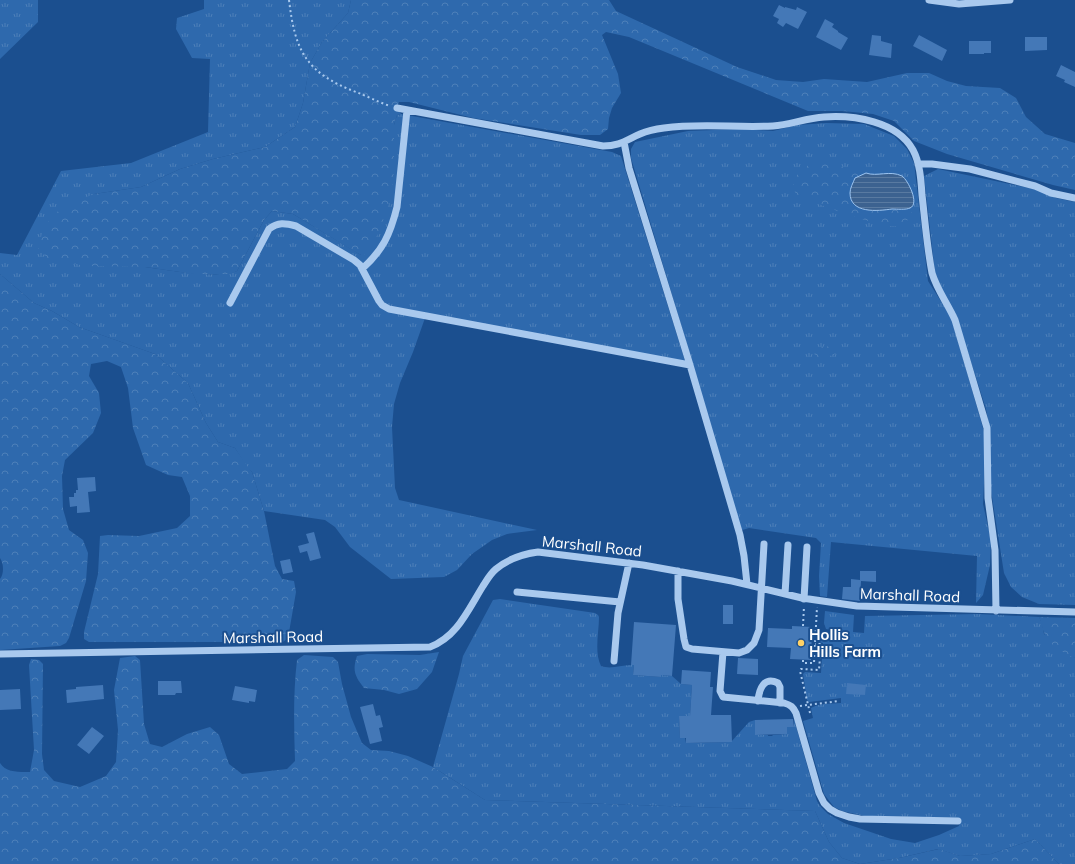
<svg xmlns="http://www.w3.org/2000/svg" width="1075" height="864" font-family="Mulish,sans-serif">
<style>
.grass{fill:url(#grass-tufts)}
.forest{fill:url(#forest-crowns)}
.water{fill:url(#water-rules);stroke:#9cc4f0}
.building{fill:#4478b7}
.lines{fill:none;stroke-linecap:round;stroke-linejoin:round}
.path{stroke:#a9c9ee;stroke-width:2;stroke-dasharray:2 3;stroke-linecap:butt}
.minor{stroke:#a9c9ee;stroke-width:7}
.poi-dot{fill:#ffd166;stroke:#1b4f8f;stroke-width:1.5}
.labels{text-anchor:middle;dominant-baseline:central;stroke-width:4;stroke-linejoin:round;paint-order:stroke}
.street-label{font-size:15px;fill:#fff;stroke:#1b4f8f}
.poi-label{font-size:15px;font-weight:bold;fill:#fff;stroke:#1b4f8f;text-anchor:start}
</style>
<defs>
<pattern id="grass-tufts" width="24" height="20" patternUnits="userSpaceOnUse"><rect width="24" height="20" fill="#2e69ad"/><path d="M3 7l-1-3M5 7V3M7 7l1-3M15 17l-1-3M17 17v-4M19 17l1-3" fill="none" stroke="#4d80b9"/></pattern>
<pattern id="forest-crowns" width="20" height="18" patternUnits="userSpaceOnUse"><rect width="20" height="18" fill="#2e69ad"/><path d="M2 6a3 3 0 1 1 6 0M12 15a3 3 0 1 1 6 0" fill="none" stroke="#4d80b9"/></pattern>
<pattern id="water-rules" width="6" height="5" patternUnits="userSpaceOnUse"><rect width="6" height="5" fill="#3c6290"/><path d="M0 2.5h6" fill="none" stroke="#597aa1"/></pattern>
</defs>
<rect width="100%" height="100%" fill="#1b4f8f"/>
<path class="grass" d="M0 0H38V22L0 59Z
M204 0H351L348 13 322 42 310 63 303 103 295 127 265 147 213 159 180 169 141 187 94 194 145 267C168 270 216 279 237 271L264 220 272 211 293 214 361 255 394 140V125L397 115 401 114 612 152 621 156 686 364 425 318 413 352 400 383 394 404 392 427 395 488 399 500 537 530 507 534 492 540 472 554 457 570 444 577 391 579 350 547 335 527 325 520 264 511 252 472 247 467 235 448 218 442 206 423 188 383 155 354 79 327 52 311 34 303 0 274V253L17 255 61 171 131 163 208 132 210 59 192 58 176 29 177 18 204 9Z
M826 123 864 124 894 136 907 149 914 163 928 281 951 317 983 428 986 441 983 504 991 540 990 565 983 595 976 603 977 556 831 542 827 597 820 596 819 576 821 543 816 538 749 528 739 531 693 365 631 158V149L635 142 688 131 741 129 773 131 797 125Z
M938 169 1039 190 1056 198 1075 202V605L1039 604 1022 597 1011 587 1004 573 990 484 989 426 986 409 957 318 941 289 935 273 924 176Z
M500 599 595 613 598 615 599 617C599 632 594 652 601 666 612 670 622 664 634 665L633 675 661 677V675L672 676 681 684 692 685 690 716H679L680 738H685L686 743 731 742 749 722 755 720V735H768V736H772L773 735 787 734V727H794V719L817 801 820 806 828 814 844 823 891 839 915 843 939 835 959 826 960 822 959 818 864 816 842 811 834 807 824 794 803 721 813 718 811 708C819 703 831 704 841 703V698L809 702 807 700 803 674 805 672 821 673 823 643 819 642V637L843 639V632L826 629 824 623 825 611 854 615 853 632 864 633 865 616 978 614 1039 617 1042 623 1044 634 1075 658V864H1059L1035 839 991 854 960 856 938 849 899 858 860 864 842 858 829 842 815 811 485 800 433 767 459 674 463 656 493 600Z"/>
<path class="forest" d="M351 0H609L616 11 737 67 776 80 803 82 824 79 867 82 907 73H929L947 81 966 86 1000 88 1016 98 1026 117 1045 134 1075 143V190L1053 185 947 154 914 141 894 121 873 114 842 111H808L629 37 606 32 602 35 618 74 621 93 612 108 609 118 608 129 600 135H581L473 118 409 102H399L397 108 401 114 397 115 394 125V171L390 201 378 234 364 255H361L352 250 293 214 272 211 264 220 237 271 230 274H194L145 267 86 266 48 259 38 249 44 226 62 207 94 194 141 187 180 169 213 159 265 147 295 127 303 103 310 63 322 42 348 13Z
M819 161 866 173 855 179 899 208 909 209 912 212C911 219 904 224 897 226 881 229 813 202 796 195 795 192 793 188 794 185 794 172 808 164 819 161Z
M0 274 34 303 52 311 79 327 155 354 188 383 206 423 218 442 235 448 248 467 252 472 264 511 275 566 282 579 294 581 296 592 288 638 283 642H89L84 639V632L98 574 100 536 108 535 139 536 177 528 190 516V496L182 477 168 475 146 465 133 428 128 388 121 367 107 361 91 364 89 376 99 393 101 413 93 433 65 460 62 476 63 509 69 530 83 540 88 553 86 581 69 638 66 643 60 646 0 650V579C4 574 4 564 0 558Z
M835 346 839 351C834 357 824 357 816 357L814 353 815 349 821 347Z
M1039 617 1075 618V658C1065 654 1049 645 1045 635 1042 629 1042 623 1039 617Z
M439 652 432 672 417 689 399 694 384 690 364 688C355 676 352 671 357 656L367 654 420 655Z
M304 655 333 657 338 662 342 684 351 717 362 743 371 750 389 751 408 756 433 767 485 800 815 811 829 842 842 858 860 864 899 858 939 849 960 856 991 854 1035 839 1059 864H0V763C6 773 20 772 30 772L34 750 29 665 31 659 39 660 43 664 42 754 44 770 54 781 80 787 106 776 116 762 118 730 114 690 120 658 135 656 140 660 144 724 150 744 162 747 187 734 210 727 219 735 229 764 242 774 287 769 295 761C294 728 293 694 297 660Z"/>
<path class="water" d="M866 173C877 177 890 170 902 176 908 180 920 204 910 208 906 210 897 209 892 209 878 211 850 214 850 193 850 188 853 183 855 178Z"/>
<path class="building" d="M779 5 785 8V7L796 10 797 7 807 12 798 29 786 23 783 27 777 23 779 19 773 16Z
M825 19 834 24 832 27 838 31V32L848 38 841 50 816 37Z
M872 35 881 36V41L892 44 891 58 869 55Z
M919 35 947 50 942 61 913 46Z
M1025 37H1047V50L1025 51Z
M969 41H991V53H984V54H969Z
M1061 65 1075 72V87L1064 82 1065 80 1056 76Z
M95 477 96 491 88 492 90 512 77 513V506L70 507 69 497H74V493H76V490H78L77 478Z
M314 532 321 558 310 561 307 551 300 553 298 546 309 543 306 534Z
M290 559 293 572 283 574 280 561Z
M860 571H876V582L861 581 860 601 842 599 843 587H851V579L860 580Z
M723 605H733V624H723Z
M634 622 676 625 672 676 661 675V677L633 675 634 665H631Z
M792 626 812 627 811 660 790 659 791 648 767 647 768 628 792 629Z
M738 658 758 659V675L737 674Z
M682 670 711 672 710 687H713L711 715H731L732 742 686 743V738H680L679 716H690L692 685 681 684Z
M158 681H181L182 693H176L175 695H158Z
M847 683 866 685 865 695 846 694Z
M103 685 104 699 67 703 66 690 76 689V687Z
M235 686 257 690 255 702 249 701V703L232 700Z
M20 689 21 709 0 710V690Z
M373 704 376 716 380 715 383 727 379 728 382 741 370 744 360 707Z
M793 719 794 727H787V734L755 735V720Z
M92 727 104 736 89 754 77 745Z"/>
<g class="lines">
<path class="path" d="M289 0C295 51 306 73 356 92 367 96 378 102 390 106
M803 626 804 606
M803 660V663H814L817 607
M800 706 839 701
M810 713 800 671 801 669 819 670 821 644H815"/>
<path class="minor" d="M929 0 959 4 1010 0
M397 108 603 146C620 146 626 140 640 134 647 131 656 129 664 128 700 123 736 128 773 126 790 125 806 118 824 117 854 115 897 121 913 150 920 163 921 180 922 195 925 221 927 247 932 273 937 290 948 304 955 320L987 428 988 498 995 550 996 611
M624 142 629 168 690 365 740 535 744 556 747 584
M918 164H932L970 169 1035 186 1051 193 1075 198
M362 269C383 250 390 235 397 207L407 110
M230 303 269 229C278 222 285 223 296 226L354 260 360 265 379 301 382 305 389 309 690 365
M678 571V599L684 639 686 647 692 649 739 653 747 650 754 643 759 630 764 544
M517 592 620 602
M785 594 788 545
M804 599 807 547
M723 652 720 691 723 697 784 703C791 705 793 707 796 713L819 793 824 803 830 809 837 813 849 817 860 819 958 821
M0 654 430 647C457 637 468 610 483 586 487 580 490 574 496 569 508 559 523 554 538 552L643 565 732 581 802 598 857 606 1075 612
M614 661 618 613 629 563
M758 701C759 689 764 676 778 683L780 687V703"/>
</g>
<circle class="poi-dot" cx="801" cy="643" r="4"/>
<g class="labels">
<g class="street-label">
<text transform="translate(592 546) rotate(6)">Marshall Road</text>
<text transform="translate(910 595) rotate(2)">Marshall Road</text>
<text transform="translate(273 637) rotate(-1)">Marshall Road</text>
</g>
<g class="poi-label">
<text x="809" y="634">Hollis<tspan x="809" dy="17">Hills Farm</tspan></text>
</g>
</g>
</svg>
